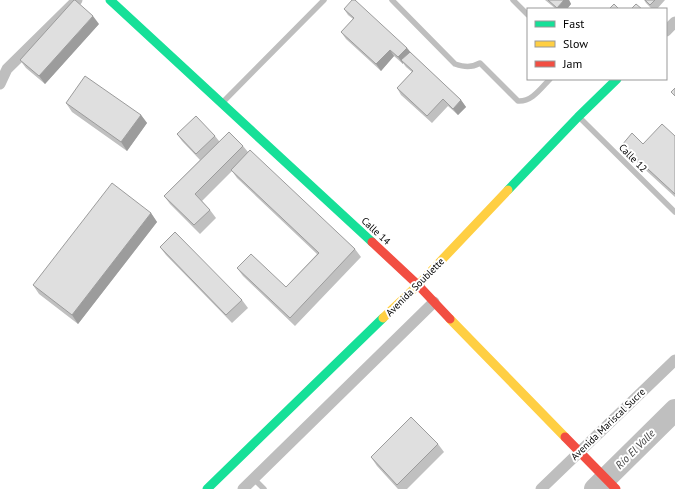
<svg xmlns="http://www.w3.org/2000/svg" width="675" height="489" font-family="'PT Sans',sans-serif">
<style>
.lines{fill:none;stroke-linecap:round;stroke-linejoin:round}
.river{stroke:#bfbfbf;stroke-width:22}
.lane{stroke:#bebebe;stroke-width:5.5}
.street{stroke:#bebebe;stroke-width:11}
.fast{stroke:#16e098;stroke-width:9}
.slow{stroke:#ffcf43;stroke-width:9}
.jam{stroke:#f24e42;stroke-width:9}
.wall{fill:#c0c0c0}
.shaded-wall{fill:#9c9c9c}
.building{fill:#dfdfdf;stroke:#9c9c9c}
.labels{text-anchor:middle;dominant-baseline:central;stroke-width:4;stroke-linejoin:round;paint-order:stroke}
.street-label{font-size:10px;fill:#000;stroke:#fff}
.water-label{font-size:11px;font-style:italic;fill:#444;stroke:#fff}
</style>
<rect width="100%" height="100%" fill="#fff"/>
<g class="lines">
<path class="river" d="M595 489 675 410"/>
<path class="lane" d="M392 0 455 64C464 67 471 68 480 63L518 101C532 102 541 88 550 79
M513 0 528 15
M223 102 324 0
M580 118 675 212
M254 479 264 489"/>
<path class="street" d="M666 31 675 22
M0 84 7 69 77 0
M243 489 434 302
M541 489 675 360"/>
<path class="fast" d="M110 0 372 242
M508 190 578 117 617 79
M207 489 383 318"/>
<path class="slow" d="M383 318 418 285 508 190
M450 319 565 437"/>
<path class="jam" d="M372 242 418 285 450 319
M565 437 616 489"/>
</g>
<path class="wall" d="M545 0H569L571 4 567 9H556Z
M644 0H665L657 9H652L646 3Z
M344 9 407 48 411 53 461 100 466 107 458 115 448 106 432 123 401 95 397 88 412 72 406 67 403 63V64L394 56 381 71 346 39 341 32 353 19 348 15Z
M99 24 45 84 26 68 20 60Z
M66 103 141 115 147 123 127 151 72 112Z
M177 134 215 136 219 141 243 146 248 152 355 249 361 257 295 326 243 276 237 268 286 287 317 254 237 178 232 171 202 201 210 210 216 218 200 234 170 204 164 196 200 160 182 141Z
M675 136V197L627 153 622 145 643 144Z
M151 213 157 222 78 324 39 294 33 285Z
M160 247 242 300 248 308 232 323 166 255Z
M438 444 444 452 407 489H398L377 466 371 457Z"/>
<path class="shaded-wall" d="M564 0H569L571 4 567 9H558L557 8Z
M93 16 99 24 45 84 39 76Z
M407 48 412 54 401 60 403 63V64L398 57Z
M390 50 394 56 381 71 376 64Z
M461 100 466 107 458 115 453 109Z
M141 115 147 123 127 151 121 142Z
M151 213 157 222 78 324 72 315Z"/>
<path class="building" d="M74 0H75L93 16 39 76 20 60Z
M352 0H355L407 48 398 57 390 50 376 64 341 32 354 18 344 9Z
M548 0H564L557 8Z
M645 0H655L650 5Z
M614 4 619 9H609Z
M636 4 642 9H631Z
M410 52 461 100 453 109 443 99 427 116 397 88 413 71 401 60Z
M85 76 141 115 121 142 66 103Z
M675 88V96L671 92Z
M196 116 215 136 196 154 177 134Z
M662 124 675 136V194L622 145 632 133 643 144Z
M229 132 243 146 195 194 210 210 194 225 164 196Z
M250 150 355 249 290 318 237 268 251 254 286 287 319 253 231 170Z
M112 183 151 213 72 315 33 285Z
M175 232 242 300 226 315 160 247Z
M411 417 438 444 397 485 371 457Z"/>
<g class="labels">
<g class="street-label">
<text transform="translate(633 158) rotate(45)">Calle 12</text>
<text transform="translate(376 231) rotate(43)">Calle 14</text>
<text transform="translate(415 287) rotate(-45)">Avenida Soublette</text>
<text transform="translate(608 424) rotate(-44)">Avenida Mariscal Sucre</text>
</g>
<g class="water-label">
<text transform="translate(635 449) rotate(-45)">Río El Valle</text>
</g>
</g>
<rect x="527" y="8" width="140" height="72" fill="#ffffff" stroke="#999999"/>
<rect x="535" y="21" width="20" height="6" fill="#16e098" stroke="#999999"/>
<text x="563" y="28" font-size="12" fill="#000000">Fast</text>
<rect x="535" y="41" width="20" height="6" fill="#ffcf43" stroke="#999999"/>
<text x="563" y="48" font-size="12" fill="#000000">Slow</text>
<rect x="535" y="61" width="20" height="6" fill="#f24e42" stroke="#999999"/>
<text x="563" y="68" font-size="12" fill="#000000">Jam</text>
</svg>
